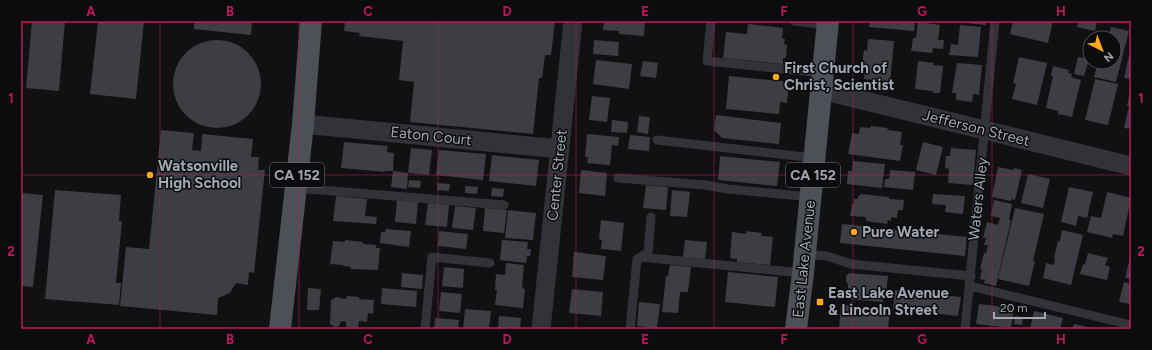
<svg xmlns="http://www.w3.org/2000/svg" width="1152" height="350" font-family="Figtree,sans-serif">
<style>
.building{fill:#3d3e43}
.lines{fill:none;stroke-linecap:round;stroke-linejoin:round}
.service{stroke:#323338;stroke-width:9}
.minor{stroke:#323338;stroke-width:19}
.primary{stroke:#4d5057;stroke-width:22}
.grid{fill:none;stroke:#c2185b;stroke-width:1;stroke-opacity:0.55}
.poi-dot{fill:#fea81d;stroke:#0c0c0e;stroke-width:1.5}
.labels{text-anchor:middle;dominant-baseline:central;stroke-width:3;stroke-linejoin:round;paint-order:stroke}
.shield{fill:#0c0c0e;stroke:#747982;stroke-width:1}
.shield-label{font-size:14px;font-weight:bold;fill:#a1a8b4}
.poi-label{font-size:15px;font-weight:bold;fill:#a1a8b4;stroke:#0c0c0e;text-anchor:start}
.street-label{font-size:15px;fill:#a1a8b4;stroke:#0c0c0e}
.neatline{fill:none;stroke:#c2185b;stroke-width:1.5}
.grid-label{font-size:13px;text-anchor:middle;font-weight:bold;fill:#c2185b}
</style>
<rect width="100%" height="100%" fill="#111113"/>
<path class="building" d="M32 21H65L59 91 26 88Z
M98 21H144L136 99 90 94Z
M194 21H252L251 35 194 29Z
M345 21H555L551 55H545L542 78H539L533 134 410 122 414 82 399 80 403 41 359 36 360 33 344 31Z
M604 21H645L644 36 619 34V31L603 30Z
M870 21H915L914 31 869 27Z
M966 21H986V25L966 23Z
M1013 21H1053L1048 43 1010 34Z
M1079 21H1097L1095 31 1077 27Z
M918 22 940 25 938 40H944L943 49 933 48 932 53 911 51 913 38H916Z
M748 24 783 28 782 38 785 39 784 44 787 45 786 58H783V64L723 58 726 32 747 34Z
M960 25 981 27 978 57 949 55 951 44 958 45Z
M1111 27 1129 31 1116 82 1094 77 1098 62H1114V38H1108Z
M868 39 894 41 890 82 864 79 865 65H862L864 50 867 51Z
M594 40 619 42 618 56 593 54Z
M173 84a44 44 0 1 1 88 0a44 44 0 1 1-88 0Z
M1129 56H1131V79L1124 78Z
M1019 57 1047 63 1037 105 1012 99 1016 84 1013 83Z
M1078 57 1089 59 1084 76 1074 74Z
M596 60 632 64 629 89 593 84Z
M643 61 658 63 656 78 640 76Z
M918 61 934 63 933 65 943 66 940 93H933V91L915 89Z
M957 63 982 65 979 95 973 94 972 102 956 100V93H952Z
M1053 66 1069 70 1068 73 1072 74 1071 77 1081 80 1072 117 1058 114V111L1046 108 1053 76 1051 75Z
M729 76 789 82 787 103 780 102 779 114 726 109Z
M1095 79 1118 84 1108 125 1085 120Z
M1130 90H1131V129L1124 128 1129 106H1127Z
M592 96 610 98 607 122 589 120Z
M716 115 781 123 779 144 722 138 714 130Z
M639 116 650 117 648 134 637 132Z
M612 120 628 122 627 133 611 132Z
M871 126 888 128 887 130 902 132 900 145H903L900 161 848 154 852 133 859 134 860 127 870 128Z
M161 130 194 133 192 150 201 151 202 134 253 139 251 157H259L258 170H265L254 273 249 272 248 285 236 283 230 293 218 298 217 315 120 306 126 247 149 249Z
M587 134 619 137 618 146 612 145 610 165 587 163 588 157H585Z
M630 135 650 137 649 151 628 149Z
M344 142 388 146 387 152 394 153 393 171H385V172L341 168Z
M923 142 943 147 936 175 916 170Z
M411 148 432 150 429 175 408 173Z
M951 148 976 150 973 185 948 183 949 169 945 168 946 156H950Z
M439 150 486 154 483 180 436 175Z
M492 155 539 160 536 186 489 181Z
M720 156 780 162 777 186 718 180Z
M853 161 885 164 882 188 847 184 848 171H852Z
M998 167 1014 170V168L1022 170 1015 200 1011 199V201L992 197Z
M581 170 607 173 605 196 579 193Z
M890 170 915 172 913 190 884 187 885 179H889Z
M393 171 408 173 407 189 391 187Z
M1028 174 1050 179 1043 208 1021 203Z
M409 180 421 181 420 188 408 187Z
M437 183 450 184 449 191 437 190Z
M646 185 668 187 666 210 643 208Z
M465 186 478 187 477 194 465 193Z
M1069 187 1093 192 1087 218 1078 216 1076 226 1061 222Z
M492 188 504 189 503 197 491 196Z
M55 190 121 195 119 221H122L116 283H121L119 305 45 299Z
M672 190 690 192 687 217 670 216Z
M1107 192 1131 198 1123 236 1113 234 1112 238 1087 232 1091 216 1101 218Z
M21 193 43 195 33 287 21 286Z
M861 194 889 197V199L904 200 903 210H898L897 218 891 217V221L888 220 887 224 866 221V217L850 216 852 204H854V199H858V197Z
M933 194 965 196 963 214 945 212 946 205 932 204Z
M336 196 367 199 365 216 377 217 376 224 333 221Z
M397 199 418 201 416 224 395 222Z
M994 200 1012 204 1009 220H1011L996 286 984 283 985 280 980 279 982 269H980L984 253H986L988 245H984L986 238H983L987 222 998 225 1000 218 991 216Z
M428 203 449 205 447 227 425 225Z
M455 206 476 208 473 230 452 228Z
M485 208 507 210 504 233 483 231Z
M1015 208 1044 214 1033 261H1035L1029 286 998 279Z
M508 210 536 213 533 240 505 238Z
M601 220 624 223 621 251 601 249 602 240 599 239Z
M842 224 967 237 965 256 840 243Z
M386 229 411 231 409 247 380 243 381 232H385Z
M1062 230 1083 235 1071 285 1043 278 1046 263 1054 265 1055 258H1054L1058 241H1060Z
M439 231 468 234 466 249 438 246Z
M746 231 762 233 761 236 773 237 770 265 737 262V259L730 258 732 232 746 234Z
M345 240 363 242V244L376 245V248H380L378 270 350 269 351 267 343 266V265L330 264 333 241 345 242Z
M502 240 528 242 527 249H531L530 256H527L526 263 500 260Z
M685 240 707 242 705 259 683 257Z
M574 252 606 256 603 280 572 277Z
M1088 253 1108 258 1105 265 1110 267 1107 280 1080 274 1083 264 1085 265Z
M1130 258 1131 259V279L1125 278Z
M506 263 524 265 522 288 525 289 523 308 495 305 497 290H495L496 274 505 275Z
M670 265 691 267 688 292H680L678 313 662 312 666 276H668Z
M444 267 464 269 463 288 442 286Z
M728 272 778 277 775 307 725 302Z
M402 273 423 275 422 289 401 287Z
M849 273 888 276 886 293 883 292V302L847 299 848 285 846 281V276Z
M1124 282 1131 284V304L1119 302Z
M308 288 321 289 319 310H307Z
M382 288 417 291 416 307 381 304Z
M572 289 603 292 601 316 569 313Z
M895 290 961 297 958 316 893 309Z
M441 292 462 294 460 313 439 311Z
M347 296 359 297V299L374 300 373 314 368 313 367 322 359 321 358 328 346 327V322L341 321 339 326 335 327 330 324 331 300 336 297 346 299Z
M639 302 660 304 657 328 637 326Z
M979 304 1014 308 1011 328 976 324Z
M841 305 890 309 888 329H839Z
M465 309 491 311 489 329H463Z
M1034 311 1063 318 1060 329H1030Z
M499 316 521 318 520 329H498Z
M1015 316 1023 317 1022 325 1014 324Z
M435 318 459 320 458 329H434Z
M1074 324 1092 328V329H1072Z"/>
<g class="lines">
<path class="service" d="M711 21 707 61 822 73
M794 21 827 25
M657 140 814 158
M618 178 705 185 728 189 811 197
M296 188 504 205
M805 254 827 256 851 264 971 276
M640 257 803 273
M970 286 1131 325
M425 329 432 257 490 263
M630 329 637 259 648 253 651 217
M965 329 995 21"/>
<path class="minor" d="M821 90 1131 166
M303 124 560 149
M541 329 573 21"/>
<path class="primary" d="M280 329 303 124 311 21
M796 329 803 273 828 21"/>
</g>
<path class="grid" d="M160 21V329M299 21V329M438 21V329M576 21V329M714 21V329M853 21V329M992 21V329M21 175H1131"/>
<g class="poi-dot">
<circle cx="776" cy="77" r="4"/>
<circle cx="150" cy="175" r="4"/>
<circle cx="854" cy="232" r="4"/>
<rect x="816" y="298" width="8" height="8" rx="2"/>
</g>
<g class="labels">
<g class="shield">
<rect x="270" y="163" width="54" height="24" rx="3"/>
<rect x="786" y="163" width="54" height="24" rx="3"/>
</g>
<g class="shield-label">
<text x="297" y="175">CA 152</text>
<text x="813" y="175">CA 152</text>
</g>
<g class="poi-label">
<text x="784" y="68">First Church of<tspan x="784" dy="17">Christ, Scientist</tspan></text>
<text x="158" y="166">Watsonville<tspan x="158" dy="17">High School</tspan></text>
<text x="862" y="232">Pure Water</text>
<text x="828" y="293">East Lake Avenue<tspan x="828" dy="17">&amp; Lincoln Street</tspan></text>
</g>
<g class="street-label">
<text transform="translate(976 128) rotate(14)">Jefferson Street</text>
<text transform="translate(431 136) rotate(6)">Eaton Court</text>
<text transform="translate(557 175) rotate(-84)">Center Street</text>
<text transform="translate(978 199) rotate(-84)">Waters Alley</text>
<text transform="translate(804 259) rotate(-84)">East Lake Avenue</text>
</g>
</g>
<rect width="1152" height="350" fill="none" stroke="#0c0c0e" stroke-width="44"/>
<g transform="translate(1102 50) rotate(138)"><circle r="19" fill="#0c0c0e" stroke="#484a50"/>
<path d="M0-3L7 15L0 10L-7 15Z" fill="#fea81d"/>
<text y="-6" font-size="11" font-weight="bold" text-anchor="middle" fill="#a1a8b4">N</text>
</g>
<path d="M994 312v6h51v-6" fill="none" stroke="#a1a8b4" stroke-width="2"/>
<text x="1000" y="312" font-size="12" fill="#a1a8b4" stroke="#0c0c0e" stroke-width="3" paint-order="stroke">20 m</text>
<rect x="22" y="22" width="1108" height="306" class="neatline"/>
<g class="grid-label">
<text x="91" y="16">A</text>
<text x="230" y="16">B</text>
<text x="368" y="16">C</text>
<text x="507" y="16">D</text>
<text x="645" y="16">E</text>
<text x="784" y="16">F</text>
<text x="922" y="16">G</text>
<text x="1061" y="16">H</text>
<text x="11" y="103">1</text>
<text x="1141" y="103">1</text>
<text x="11" y="256">2</text>
<text x="1141" y="256">2</text>
<text x="91" y="344">A</text>
<text x="230" y="344">B</text>
<text x="368" y="344">C</text>
<text x="507" y="344">D</text>
<text x="645" y="344">E</text>
<text x="784" y="344">F</text>
<text x="922" y="344">G</text>
<text x="1061" y="344">H</text>
</g>
</svg>
